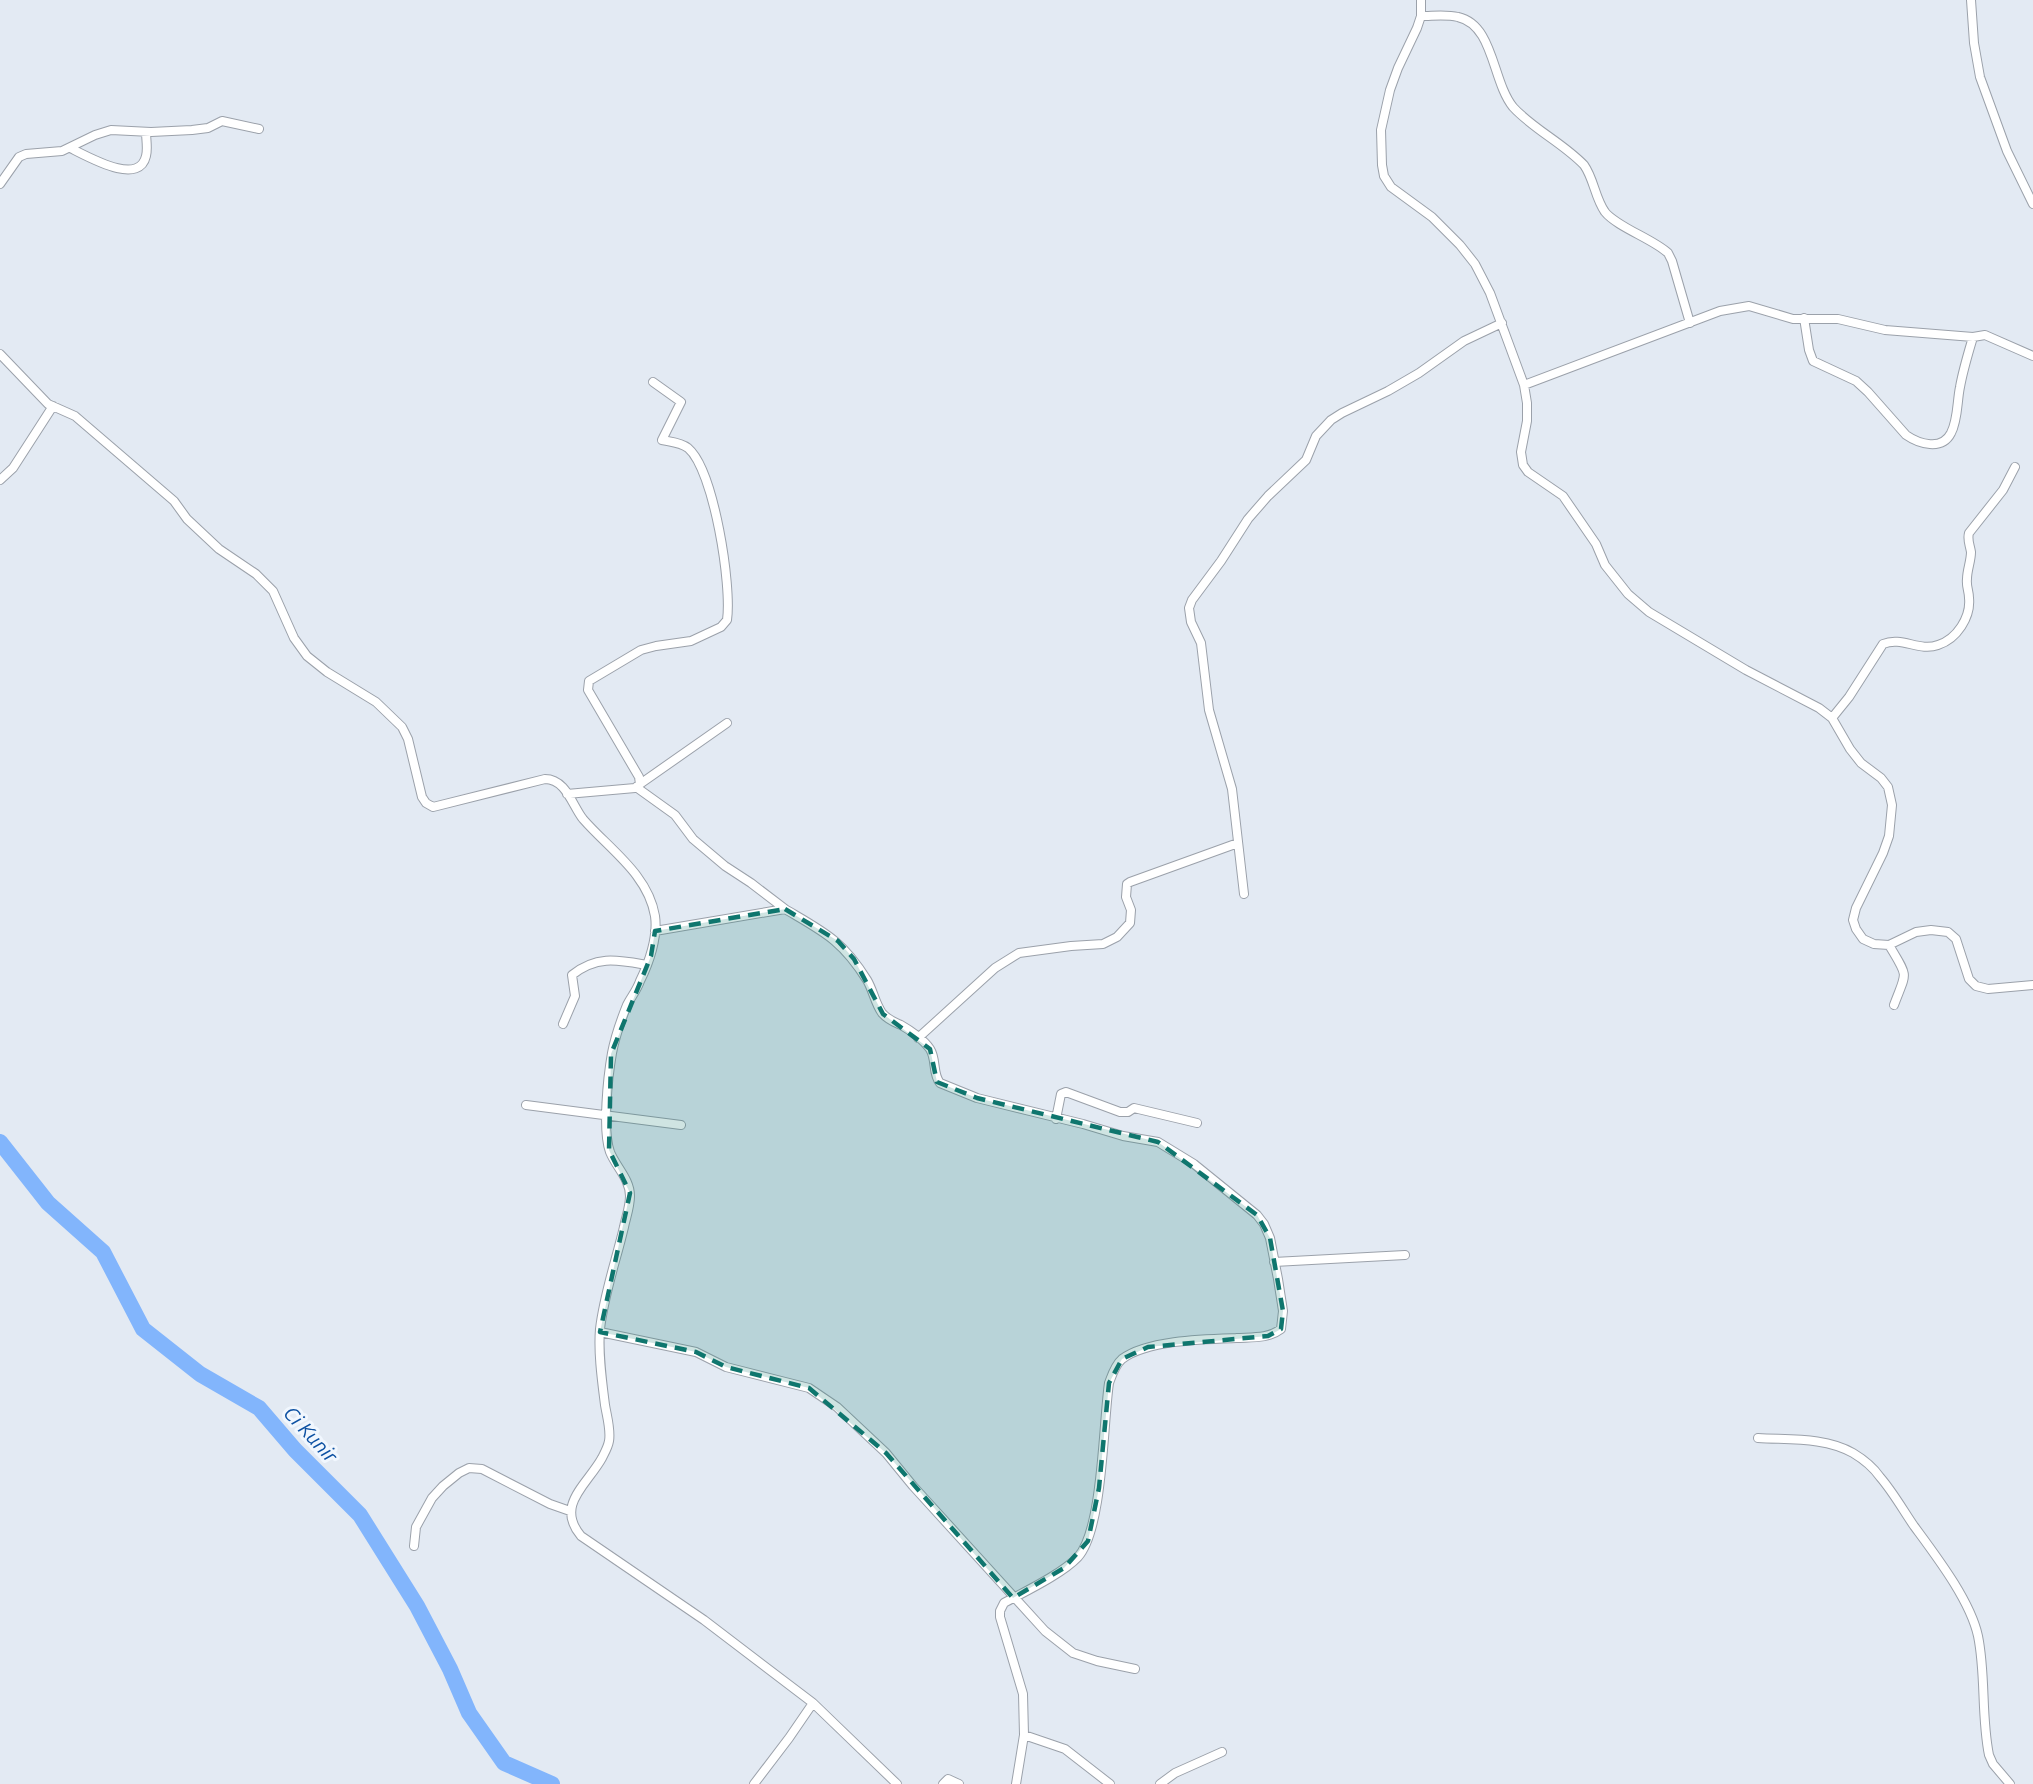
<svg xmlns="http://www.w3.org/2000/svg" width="2033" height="1784" font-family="Ubuntu,sans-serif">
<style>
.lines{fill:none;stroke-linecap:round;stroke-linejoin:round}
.river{stroke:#82b5fc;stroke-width:16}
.minor-casing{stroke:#9ba1aa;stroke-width:10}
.minor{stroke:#fff;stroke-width:8}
.marked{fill:#0f766e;fill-opacity:0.2;stroke:#0f766e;stroke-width:4.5;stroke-dasharray:12 8;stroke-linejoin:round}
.labels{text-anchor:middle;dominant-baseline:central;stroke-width:6;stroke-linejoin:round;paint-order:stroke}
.water-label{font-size:20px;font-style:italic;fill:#0d51a2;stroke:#f1f7fe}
</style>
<rect width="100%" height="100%" fill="#e3eaf3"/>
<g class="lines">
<path class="river" d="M0 1142 48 1203 103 1252 143 1329 200 1374 259 1408 295 1450 360 1515 417 1606 450 1669 469 1713 504 1763 552 1784"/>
<g class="minor-casing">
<path id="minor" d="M1421 0V16L1417 28 1398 68 1390 90 1381 130 1382 165 1384 176 1391 187 1432 217 1460 245 1475 264 1490 293 1524 385 1527 403V421L1521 452 1523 465 1528 472 1563 496 1596 544 1605 565 1628 594 1649 612 1746 670 1819 708 1832 718 1850 749 1861 763 1881 778 1888 787 1892 805 1889 836 1883 853 1856 908 1853 920 1856 929 1863 939 1874 944 1889 945 1916 932 1931 930 1948 932 1956 939 1969 979 1976 986 1988 989 2033 985
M1971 0 1974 43 1980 77 2007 151 2033 204
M1421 16C1433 16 1446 14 1458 17 1494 25 1492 81 1513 107 1533 129 1563 143 1584 165 1594 179 1595 198 1605 212 1617 227 1653 239 1668 253L1672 261 1690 323
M70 148C87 156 139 187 146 156 148 149 146 139 146 132
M0 184 19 157 26 154 62 151 95 135 111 130 151 132 192 130 208 128 222 121 259 129
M1804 318 1809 350 1813 361 1856 381 1868 392 1906 435C1919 444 1942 451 1951 433 1958 420 1957 401 1960 387 1963 370 1968 354 1973 337
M0 354 48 404 75 416 174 501 187 519 219 549 256 574 273 591 294 638 307 656 327 672 376 702 402 727 408 739 422 797 426 803 433 807 545 779C566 779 572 805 583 819 609 849 648 874 655 916 658 937 649 963 640 981 637 990 631 997 627 1005 621 1020 615 1037 612 1053 608 1076 602 1130 610 1152 616 1167 630 1179 630 1196 630 1207 626 1217 624 1227 616 1261 604 1294 600 1329 598 1353 602 1381 605 1405 607 1417 611 1430 609 1441 608 1447 605 1452 602 1458 587 1485 555 1505 581 1536L704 1620 813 1703 897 1784
M1524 385 1720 311 1749 306 1793 319H1838L1885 330 1973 337 1985 335 2033 356
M0 480 13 468 53 406
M1832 718 1849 697 1883 644C1902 636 1919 652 1938 645 1957 639 1971 617 1969 598 1969 591 1966 586 1967 579 1967 570 1971 561 1971 552 1970 545 1967 540 1969 533L2003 490 2015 467
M640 784 727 723
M636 787 675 815 693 839 725 866 751 883 785 909
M567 794 635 788 640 784 639 777 588 690 589 681 641 650 656 646 691 641 721 627 727 620C732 586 714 470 688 448 680 442 671 442 662 440L681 402 653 382
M1244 894 1232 789 1209 710 1201 643 1191 622 1189 608 1192 600 1221 561 1248 519 1268 496 1306 460 1316 436 1331 420 1342 413 1388 391 1419 373 1464 341 1502 323
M655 931 785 909C824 932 842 940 867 980 873 990 875 1003 882 1013 888 1020 894 1022 901 1025 910 1030 924 1040 930 1049 937 1060 932 1073 940 1083L977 1098 1083 1124 1123 1136 1158 1142 1194 1164 1257 1215 1264 1224 1270 1238 1278 1279 1283 1311 1281 1329C1268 1339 1252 1337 1236 1338 1205 1339 1147 1340 1122 1359 1115 1365 1112 1375 1109 1383 1103 1424 1103 1529 1078 1557 1062 1574 1024 1592 1004 1603L1000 1611V1617L1023 1694 1024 1735 1016 1784
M1889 945C1909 979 1907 970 1894 1005
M563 1024 575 996 572 975C597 955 618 960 647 965
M918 1038 995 968 1019 953 1071 946 1103 944 1117 937 1130 923 1131 910 1126 897 1127 884 1130 882 1238 843
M526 1105 681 1125
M1056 1119 1061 1094 1066 1092 1120 1112H1128L1134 1108 1197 1123
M1274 1262 1405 1255
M600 1332 696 1352 726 1367 809 1388 837 1407 886 1453 913 1486 1045 1631 1073 1653 1097 1661 1135 1669
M1758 1438C1790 1440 1825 1437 1853 1453 1863 1459 1873 1467 1880 1477 1893 1492 1903 1510 1914 1526 1936 1556 1970 1600 1978 1636 1986 1675 1981 1716 1989 1755L1993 1764 2010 1784
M414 1546 416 1527 432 1498 443 1486 459 1473 469 1468 482 1469 550 1504 570 1511
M1024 1735 1065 1749 1110 1784
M754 1784 789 1738 813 1703
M943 1784 948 1779 959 1784
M1160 1784 1175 1773 1222 1752"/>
</g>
<use href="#minor" class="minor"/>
</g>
<path class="marked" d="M785 909 838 941 854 959 883 1014 930 1049 937 1082 977 1098 1158 1142 1257 1215 1270 1238 1283 1311 1281 1329 1268 1336 1148 1347 1122 1359 1109 1383 1099 1488 1088 1541 1064 1568 1013 1598 886 1453 809 1388 726 1367 696 1352 600 1332 630 1193 609 1150 611 1054 651 956 655 931Z"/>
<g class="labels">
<g class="water-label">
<text transform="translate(311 1434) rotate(47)">Ci Kunir</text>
</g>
</g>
</svg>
